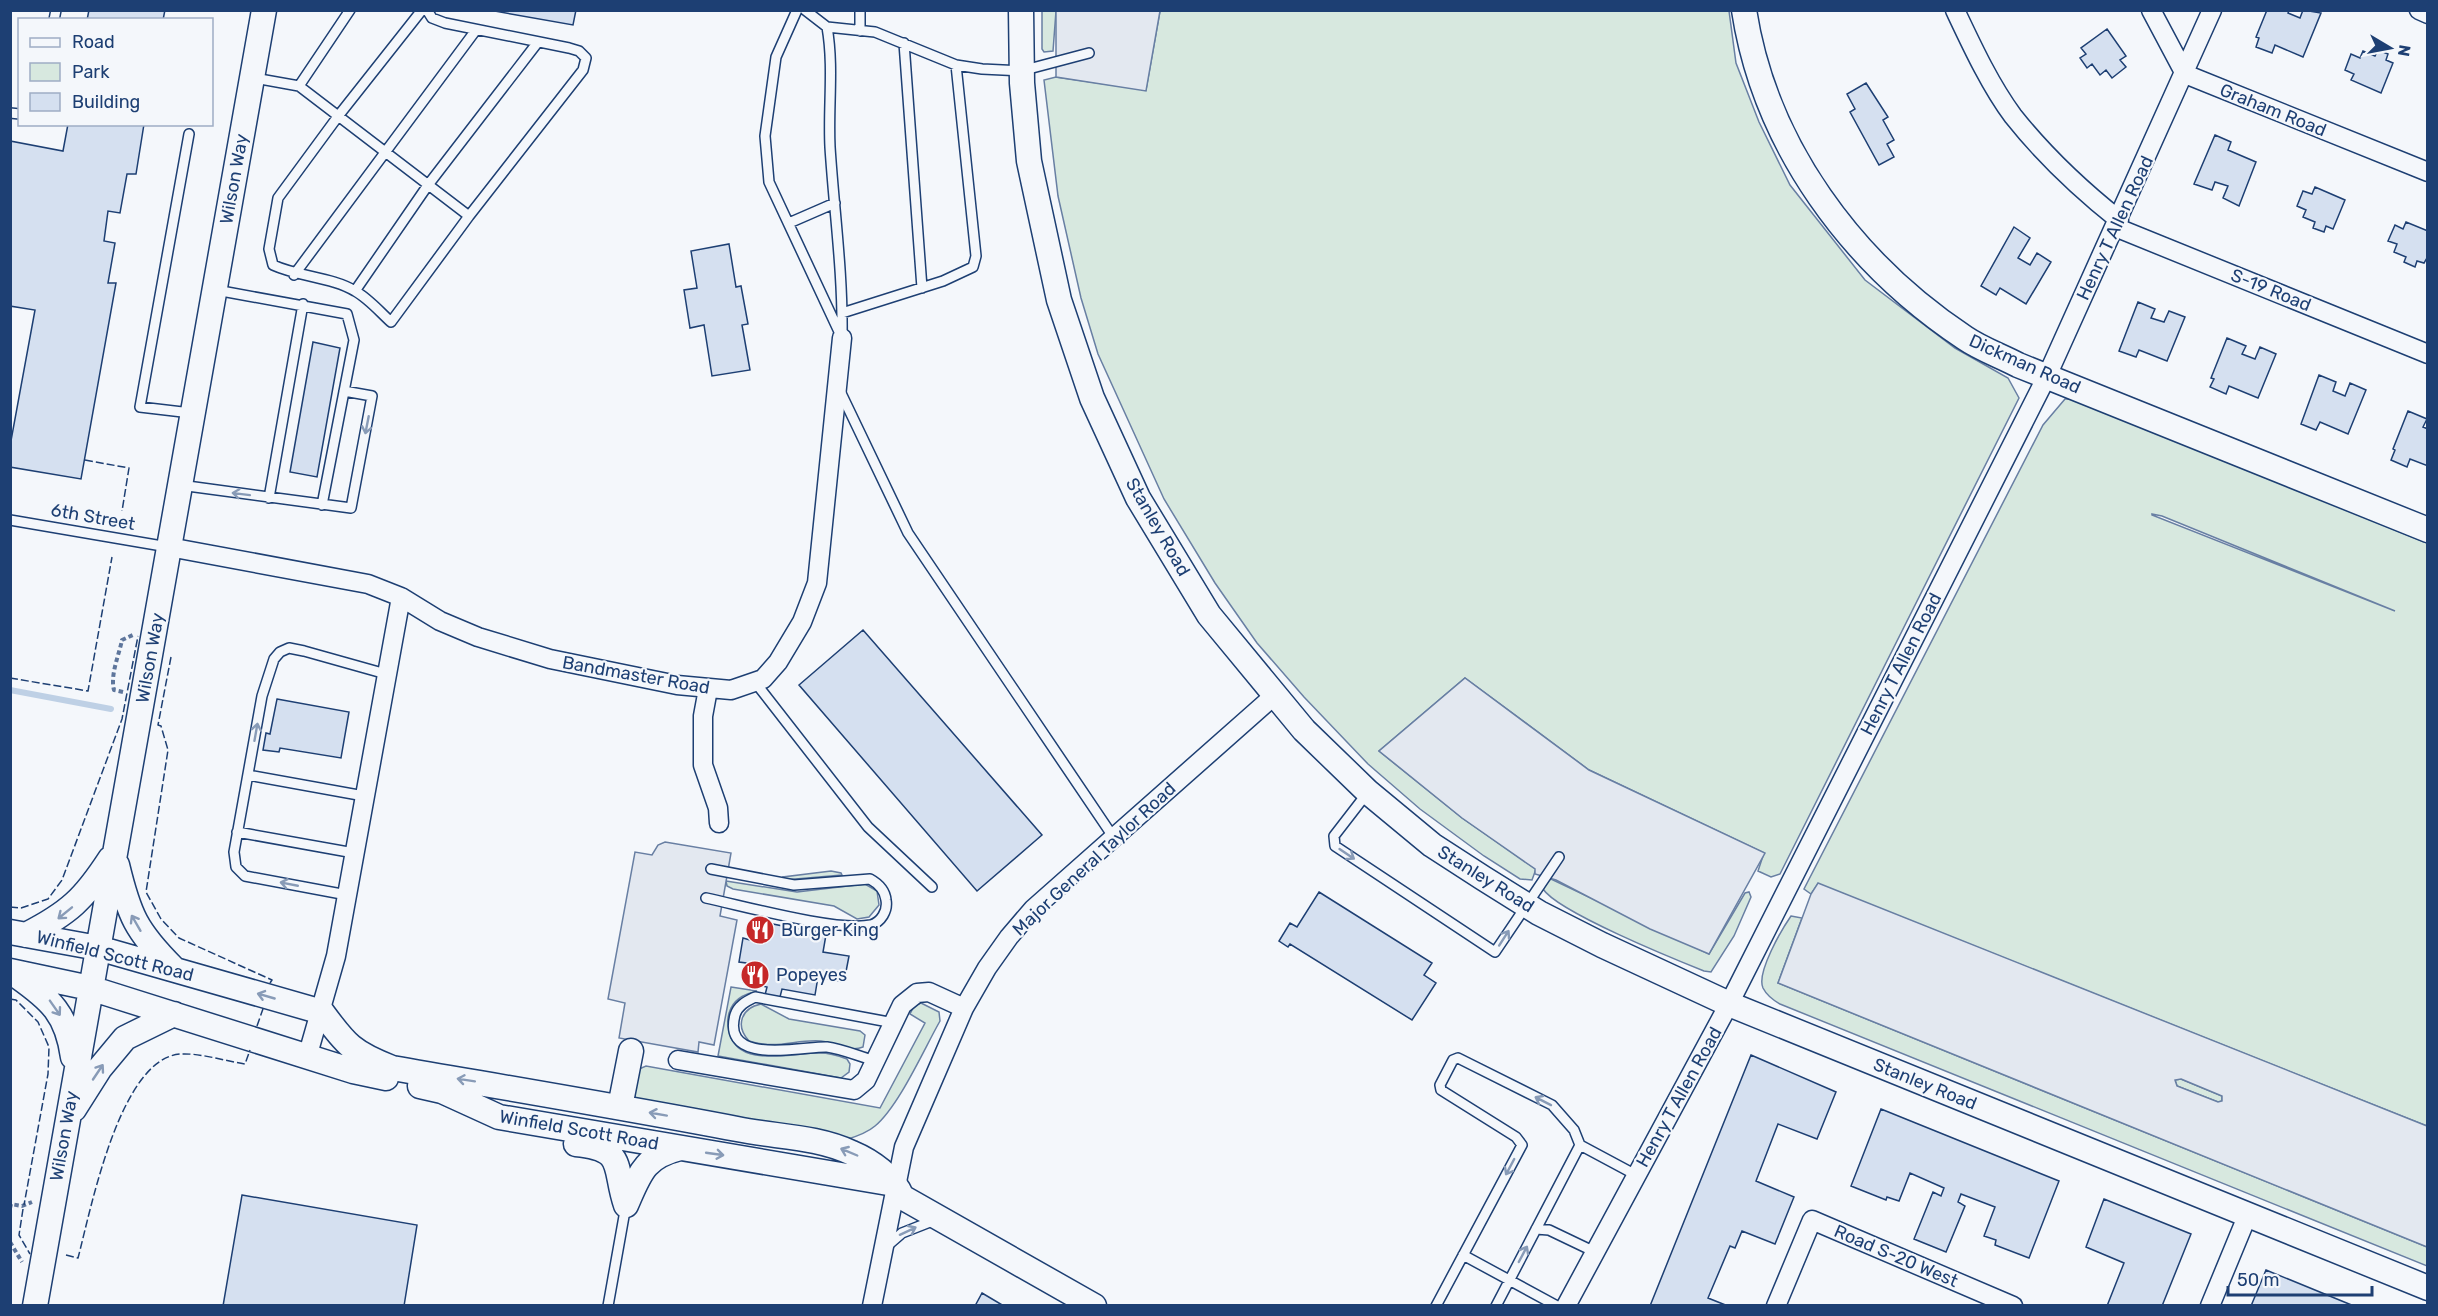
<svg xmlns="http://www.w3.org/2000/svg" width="2438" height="1316" font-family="Rubik,sans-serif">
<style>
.green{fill:#d7e8df;stroke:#687fa3;stroke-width:1.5;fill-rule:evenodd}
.parking{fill:#e3e8f0;stroke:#687fa3;stroke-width:1.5;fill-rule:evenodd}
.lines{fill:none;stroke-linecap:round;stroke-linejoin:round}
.stream{stroke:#bed0e5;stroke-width:6}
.building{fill:#d5e0f0;stroke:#1d3f73;stroke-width:1.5}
.lane-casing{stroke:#1d3f73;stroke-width:12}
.street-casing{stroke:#1d3f73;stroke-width:21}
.secondary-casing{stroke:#1d3f73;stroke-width:27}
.path{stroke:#5e769c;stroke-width:4;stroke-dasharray:4.5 3;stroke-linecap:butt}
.lane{stroke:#f4f7fb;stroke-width:9}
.street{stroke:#f4f7fb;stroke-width:18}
.secondary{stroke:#f4f7fb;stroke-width:24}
.fence{stroke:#1d3f73;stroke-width:1.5;stroke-dasharray:8 3;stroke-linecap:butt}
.oneway{stroke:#889bb7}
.labels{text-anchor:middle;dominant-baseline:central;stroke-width:4.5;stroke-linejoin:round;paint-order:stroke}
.street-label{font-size:18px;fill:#1d3f73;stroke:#f4f7fb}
.poi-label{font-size:18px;fill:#1d3f73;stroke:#f4f7fb;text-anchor:start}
</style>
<rect width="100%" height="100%" fill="#f4f7fb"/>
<path class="green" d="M1042 11H1056L1053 51 1044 52 1042 49Z
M1160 11H1729L1736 63 1759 122 1790 185 1865 280 1955 348 2008 378 2019 398 1780 874 1771 877 1758 871 1764 853 1589 770 1465 678 1379 751 1462 818 1536 869 1532 880 1520 879 1484 856 1420 809 1368 764 1304 697 1257 643 1215 583 1164 499 1098 354 1081 298 1058 196 1044 80 1056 77 1146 90Z
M2065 399H2074L2427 543V1126L1818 884 1811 894 1804 889 2043 425ZM2152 514 2162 516 2395 611 2152 515Z
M831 871 841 873 842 875 784 880 783 877Z
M1551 879 1709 954 1745 893 1749 892 1751 897 1734 936 1711 972 1704 971C1674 959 1558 912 1543 889L1547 881Z
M726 881 797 892 865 884 877 891 879 905 869 917 857 919 834 906 733 889 727 886Z
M1791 916 1802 918 1778 983 2427 1247V1266L1780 1004C1773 1000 1767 996 1763 988 1756 973 1782 929 1791 916Z
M731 987 757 991C746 994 737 997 731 1008 727 1016 727 1023 729 1031 737 1070 795 1052 820 1053 829 1053 839 1056 847 1059L850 1064 849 1072 841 1078 718 1056Z
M921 1003 939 1012 940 1021C924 1049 899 1106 875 1126 867 1133 855 1137 845 1140L638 1102 633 1093 639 1069 646 1066 880 1108 925 1023 910 1014 914 1006Z
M761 1004 789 1019 860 1031 865 1035 863 1047C849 1053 835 1042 821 1041 795 1039 778 1050 749 1041 735 1026 741 1008 761 1004Z
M2181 1079 2222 1096V1101L2218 1102 2177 1086 2175 1080Z"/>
<path class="parking" d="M1056 11H1160L1146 91 1056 77Z
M1465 678 1589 770 1765 853 1709 954 1650 929 1556 880 1535 874V869L1462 818 1379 751Z
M665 842 731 853 720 916 737 920 714 1045 699 1042 698 1052 619 1038 625 1003 608 999 635 852 652 855 658 845Z
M1818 883 2427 1126V1247L1778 983 1811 894ZM2181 1079 2222 1096V1101L2218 1102 2177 1086 2175 1080Z"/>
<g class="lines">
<path class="stream" d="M10 690 111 709"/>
</g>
<path class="building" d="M89 10H165L163 20H87Z
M489 10H576L573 25Z
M2267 10H2289L2288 13 2300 18 2303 10 2321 13 2303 57 2275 45 2272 53 2256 47 2259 38 2256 37Z
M2107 29 2126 56 2120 60 2126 67 2112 78 2106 70 2100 75 2092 64 2087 68 2080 58 2086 54 2081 48Z
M2378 50 2388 54 2386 60 2393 63 2381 93 2351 80 2354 74 2345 70 2351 54 2360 58 2363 51 2375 56Z
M1866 83 1888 117 1883 120 1894 140 1887 144 1894 157 1879 165 1850 112 1855 109 1847 94Z
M68 124H144L136 174H127L120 213 108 211 104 241 115 243 108 283H116L81 479 10 467V446L35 310 10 306V141L63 151Z
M2215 135 2231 142 2228 150 2256 162 2239 206 2223 198 2228 186 2215 182 2212 190 2194 184Z
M2315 187 2345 200 2333 229 2326 226 2324 232 2313 228 2315 222 2303 217 2306 210 2297 206 2303 191 2312 194Z
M2406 222 2428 231V256L2424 263 2417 261 2415 267 2404 262 2406 257 2394 252 2397 244 2388 241 2395 225 2403 229Z
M2014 227 2030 238 2018 258 2030 265 2037 253 2051 262 2026 304 2000 288 1996 295 1981 286Z
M729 244 736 287 741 286 748 324 742 325 750 370 712 376 704 325 690 328 684 290 697 288 691 251Z
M2138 302 2155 309 2151 318 2164 322 2169 311 2185 317 2167 361 2139 350 2136 357 2119 351Z
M2227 338 2246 346 2242 354 2255 359 2260 347 2276 354 2258 398 2229 386 2226 394 2210 387 2214 379 2211 378Z
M313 342 340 348 317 477 290 472Z
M2319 375 2336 382 2333 391 2345 396 2350 383 2366 390 2348 434 2320 422 2316 430 2301 424Z
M2408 411 2427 419 2423 427 2428 429V466L2410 459 2407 467 2391 460 2395 450 2393 449Z
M863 630 1042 835 977 891 799 685Z
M277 699 349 712 341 758 280 748 279 752 263 750 266 733 270 734Z
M1319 892 1432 963 1424 975 1436 983 1412 1020 1290 944 1288 947 1279 941 1290 923 1297 927Z
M753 920 783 926 784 921 794 923 793 928 816 932 817 927 827 929 823 952 849 956 844 982 818 977 815 995 782 989 780 997 765 995 767 987 743 982 746 963 739 962 743 938 750 940Z
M1751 1055 1836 1092 1817 1139 1778 1124 1756 1181 1794 1197 1775 1244 1742 1231 1735 1248 1730 1246 1708 1298 1728 1306H1650Z
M1881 1109 2059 1181 2029 1258 1995 1245 1996 1240 1984 1236 1995 1207 1961 1194 1958 1202 1965 1206 1946 1252 1914 1239 1933 1192 1941 1196 1944 1188 1910 1173 1899 1201 1887 1197 1886 1200 1851 1186Z
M242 1195 417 1225 404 1306H223Z
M2104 1199 2191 1234 2162 1306H2107L2124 1263 2086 1247Z
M2266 1270 2354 1306H2251Z
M982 1293 1004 1306H975Z"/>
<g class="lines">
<g class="lane-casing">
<path id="lane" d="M422 10 339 115 278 198 269 249 273 265C299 277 332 277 355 291 368 298 380 312 391 322L469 216
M797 10 776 57 765 136 769 182 842 338
M805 10 827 27C834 67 828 106 830 147 834 210 843 272 842 336
M54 20 56 10
M827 27 875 32 956 65 982 69 1021 71 1089 53
M860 31V10
M904 43 922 288
M254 78 299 86 469 216 583 70 586 58 579 51 569 48 445 23 432 18 427 10
M299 86 350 10
M10 113 20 114
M189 134 140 407 191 413
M789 223 835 203
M294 275 476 30
M216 290 347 314 354 340 322 505
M355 291 428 185 538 42
M842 313 943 281 973 267 976 256 956 65
M840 391 908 533 1114 838
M180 485 351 508 372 396 344 391
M269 498 303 304
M10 520 168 547
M755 682 868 827 932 887
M248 775 364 796
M1368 792 1334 836 1335 846 1495 952 1559 857
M237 832 354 853
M347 895 245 876 236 867 234 852 262 696 274 659 280 652 289 648 304 651 386 674
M706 898C744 906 837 932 871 925 881 922 888 911 886 900 885 890 879 884 870 879L794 885 711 869
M876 1061C860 1057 843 1049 827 1047 804 1046 721 1067 735 1015 738 1005 747 1001 755 997L894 1023
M1536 1229 1549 1230 1595 1252
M887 1246 902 1233 935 1220
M1463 1255 1557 1306
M608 1306 626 1205
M1436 1306 1522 1145 1516 1137 1441 1090 1440 1085 1453 1060 1458 1058 1552 1105 1574 1130 1580 1145 1636 1175
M1496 1306 1580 1145"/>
</g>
<g class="street-casing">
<path id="street" d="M1955 10C1972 46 1990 85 2013 116 2044 155 2080 189 2119 220
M2151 10 2185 74 2428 172
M2419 10 2428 14
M2115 227 2428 354
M169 547 368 584 401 597 440 621 478 637 550 659 677 685 731 690 763 679 778 662 802 622 817 583 842 338
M708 689 703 716V765L718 808 719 823
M308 1054 336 956 401 597
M678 1060 854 1090 866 1080 902 1005 917 993 929 992 964 1008
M872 1306 904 1147 964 1008 987 968 1009 937 1033 909 1276 694
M1566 1306 1729 1004 2047 376 2212 10
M1776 1306 1812 1220 2013 1306
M2210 1306 2248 1214"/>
</g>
<g class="secondary-casing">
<path id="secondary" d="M1021 10 1022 83 1029 161 1059 300 1092 398 1138 498 1209 615 1304 730 1368 792 1432 845 1483 878 1539 913 1602 945 1729 1004 2428 1288
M1744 10C1765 146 1852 263 1965 338 1981 349 2001 356 2018 365L2428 530
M117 865C129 915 136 931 173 968
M10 932 98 948 322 1012C346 1045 353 1053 392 1068 507 1088 622 1107 737 1129 775 1137 816 1136 852 1153 871 1161 894 1177 902 1197L1094 1306
M26 935C69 913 84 899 110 859
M10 971 90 988 353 1071 386 1078
M17 976C51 1000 67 1014 73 1057
M420 1086 442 1091 499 1117 894 1184
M620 1107 631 1051
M74 1109 100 1068 125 1038 174 1014
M576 1144C627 1149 613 1167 626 1205
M626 1205C640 1173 644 1157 680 1148
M35 1306 264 10"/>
</g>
<path class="path" d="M123 692 114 690C110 675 119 655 122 640L133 635
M10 1208 11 1204 22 1206 32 1202
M10 1242 22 1262"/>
<use href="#lane" class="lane"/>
<use href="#street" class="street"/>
<use href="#secondary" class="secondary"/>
<path class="fence" d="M85 460 129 468 122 511
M171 657 158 725 161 726 168 750 146 892 161 919 179 938 272 980 270 983
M10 678 88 691 112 557
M10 907 21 908 48 899 62 880 122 719 138 636
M10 999 16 1000 38 1022 49 1047 48 1074 24 1205
M257 1026 264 1006
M23 1209 19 1235 30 1254
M66 1255 78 1258C91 1209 120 1057 181 1054 201 1053 225 1061 245 1064L250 1050"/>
</g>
<defs><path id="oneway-shaft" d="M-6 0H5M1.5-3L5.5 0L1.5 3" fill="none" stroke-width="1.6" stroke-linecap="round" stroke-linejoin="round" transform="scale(1.5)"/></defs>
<g class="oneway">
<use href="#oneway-shaft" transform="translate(367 425) rotate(101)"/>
<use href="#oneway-shaft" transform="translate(241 494) rotate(-173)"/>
<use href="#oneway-shaft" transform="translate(256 732) rotate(-80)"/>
<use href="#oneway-shaft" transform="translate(1347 854) rotate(34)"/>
<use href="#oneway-shaft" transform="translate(289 884) rotate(-169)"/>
<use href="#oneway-shaft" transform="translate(65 913) rotate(141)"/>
<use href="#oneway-shaft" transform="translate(136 923) rotate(-120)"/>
<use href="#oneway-shaft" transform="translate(1504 938) rotate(-57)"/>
<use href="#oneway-shaft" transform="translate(266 996) rotate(-164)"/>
<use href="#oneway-shaft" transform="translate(55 1008) rotate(55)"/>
<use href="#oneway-shaft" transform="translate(98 1072) rotate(-56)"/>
<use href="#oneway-shaft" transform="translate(466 1080) rotate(-171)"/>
<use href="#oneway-shaft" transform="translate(1543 1101) rotate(-153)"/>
<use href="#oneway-shaft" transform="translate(658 1114) rotate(-170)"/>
<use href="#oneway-shaft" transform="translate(849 1152) rotate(-157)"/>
<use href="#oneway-shaft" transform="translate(715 1154) rotate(8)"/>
<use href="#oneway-shaft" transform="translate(1510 1167) rotate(118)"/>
<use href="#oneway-shaft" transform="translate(908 1231) rotate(-25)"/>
<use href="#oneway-shaft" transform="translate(1523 1254) rotate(-62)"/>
</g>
<defs>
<g id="restaurant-disc" transform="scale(1.5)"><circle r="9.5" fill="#c62828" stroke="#f4f7fb"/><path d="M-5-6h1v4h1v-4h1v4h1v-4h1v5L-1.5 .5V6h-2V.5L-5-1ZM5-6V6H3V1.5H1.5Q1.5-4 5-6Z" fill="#fff"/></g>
</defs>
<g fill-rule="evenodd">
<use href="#restaurant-disc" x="760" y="930"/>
<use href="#restaurant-disc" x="755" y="975"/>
</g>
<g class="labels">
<g class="street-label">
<text transform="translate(2273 110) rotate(22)">Graham Road</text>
<text transform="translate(234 179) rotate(-80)">Wilson Way</text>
<text transform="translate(2115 228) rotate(-65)">Henry T Allen Road</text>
<text transform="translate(2271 290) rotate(22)">S-19 Road</text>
<text transform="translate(2025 364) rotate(24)">Dickman Road</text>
<text transform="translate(93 517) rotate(10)">6th Street</text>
<text transform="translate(1158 527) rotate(60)">Stanley Road</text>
<text transform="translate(150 658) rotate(-80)">Wilson Way</text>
<text transform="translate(1901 664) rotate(-63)">Henry T Allen Road</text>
<text transform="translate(636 675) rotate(10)">Bandmaster Road</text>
<text transform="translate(1094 859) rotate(-43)">Major General Taylor Road</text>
<text transform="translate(1486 879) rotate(32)">Stanley Road</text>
<text transform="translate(115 956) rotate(14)">Winfield Scott Road</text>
<text transform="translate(1925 1084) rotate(22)">Stanley Road</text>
<text transform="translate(1679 1097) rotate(-61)">Henry T Allen Road</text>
<text transform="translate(579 1130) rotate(10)">Winfield Scott Road</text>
<text transform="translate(64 1136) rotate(-80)">Wilson Way</text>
<text transform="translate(1896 1256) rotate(23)">Road S-20 West</text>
</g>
<g class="poi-label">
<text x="781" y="930">Burger King</text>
<text x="776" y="975">Popeyes</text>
</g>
</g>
<rect width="2438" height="1316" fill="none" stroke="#1d3f73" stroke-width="24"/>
<rect x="18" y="18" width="195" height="108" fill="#f4f7fb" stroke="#9eadc5" stroke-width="1.5"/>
<rect x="30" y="38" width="30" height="9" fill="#f4f7fb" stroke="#9eadc5" stroke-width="1.5"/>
<text x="72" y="48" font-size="18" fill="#1d3f73">Road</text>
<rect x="30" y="63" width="30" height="18" fill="#d7e8df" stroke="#9eadc5" stroke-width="1.5"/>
<text x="72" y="78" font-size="18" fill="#1d3f73">Park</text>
<rect x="30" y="93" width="30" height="18" fill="#d5e0f0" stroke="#9eadc5" stroke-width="1.5"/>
<text x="72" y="108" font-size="18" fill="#1d3f73">Building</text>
<g transform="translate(2390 48) rotate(100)" stroke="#f4f7fb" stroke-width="4.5" paint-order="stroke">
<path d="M0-4.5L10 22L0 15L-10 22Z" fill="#1d3f73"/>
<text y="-9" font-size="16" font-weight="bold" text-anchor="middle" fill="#1d3f73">N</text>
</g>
<path d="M2228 1286v9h144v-9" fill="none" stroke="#1d3f73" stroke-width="3"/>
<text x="2237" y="1286" font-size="18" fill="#1d3f73" stroke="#f4f7fb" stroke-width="4.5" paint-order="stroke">50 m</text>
</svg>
